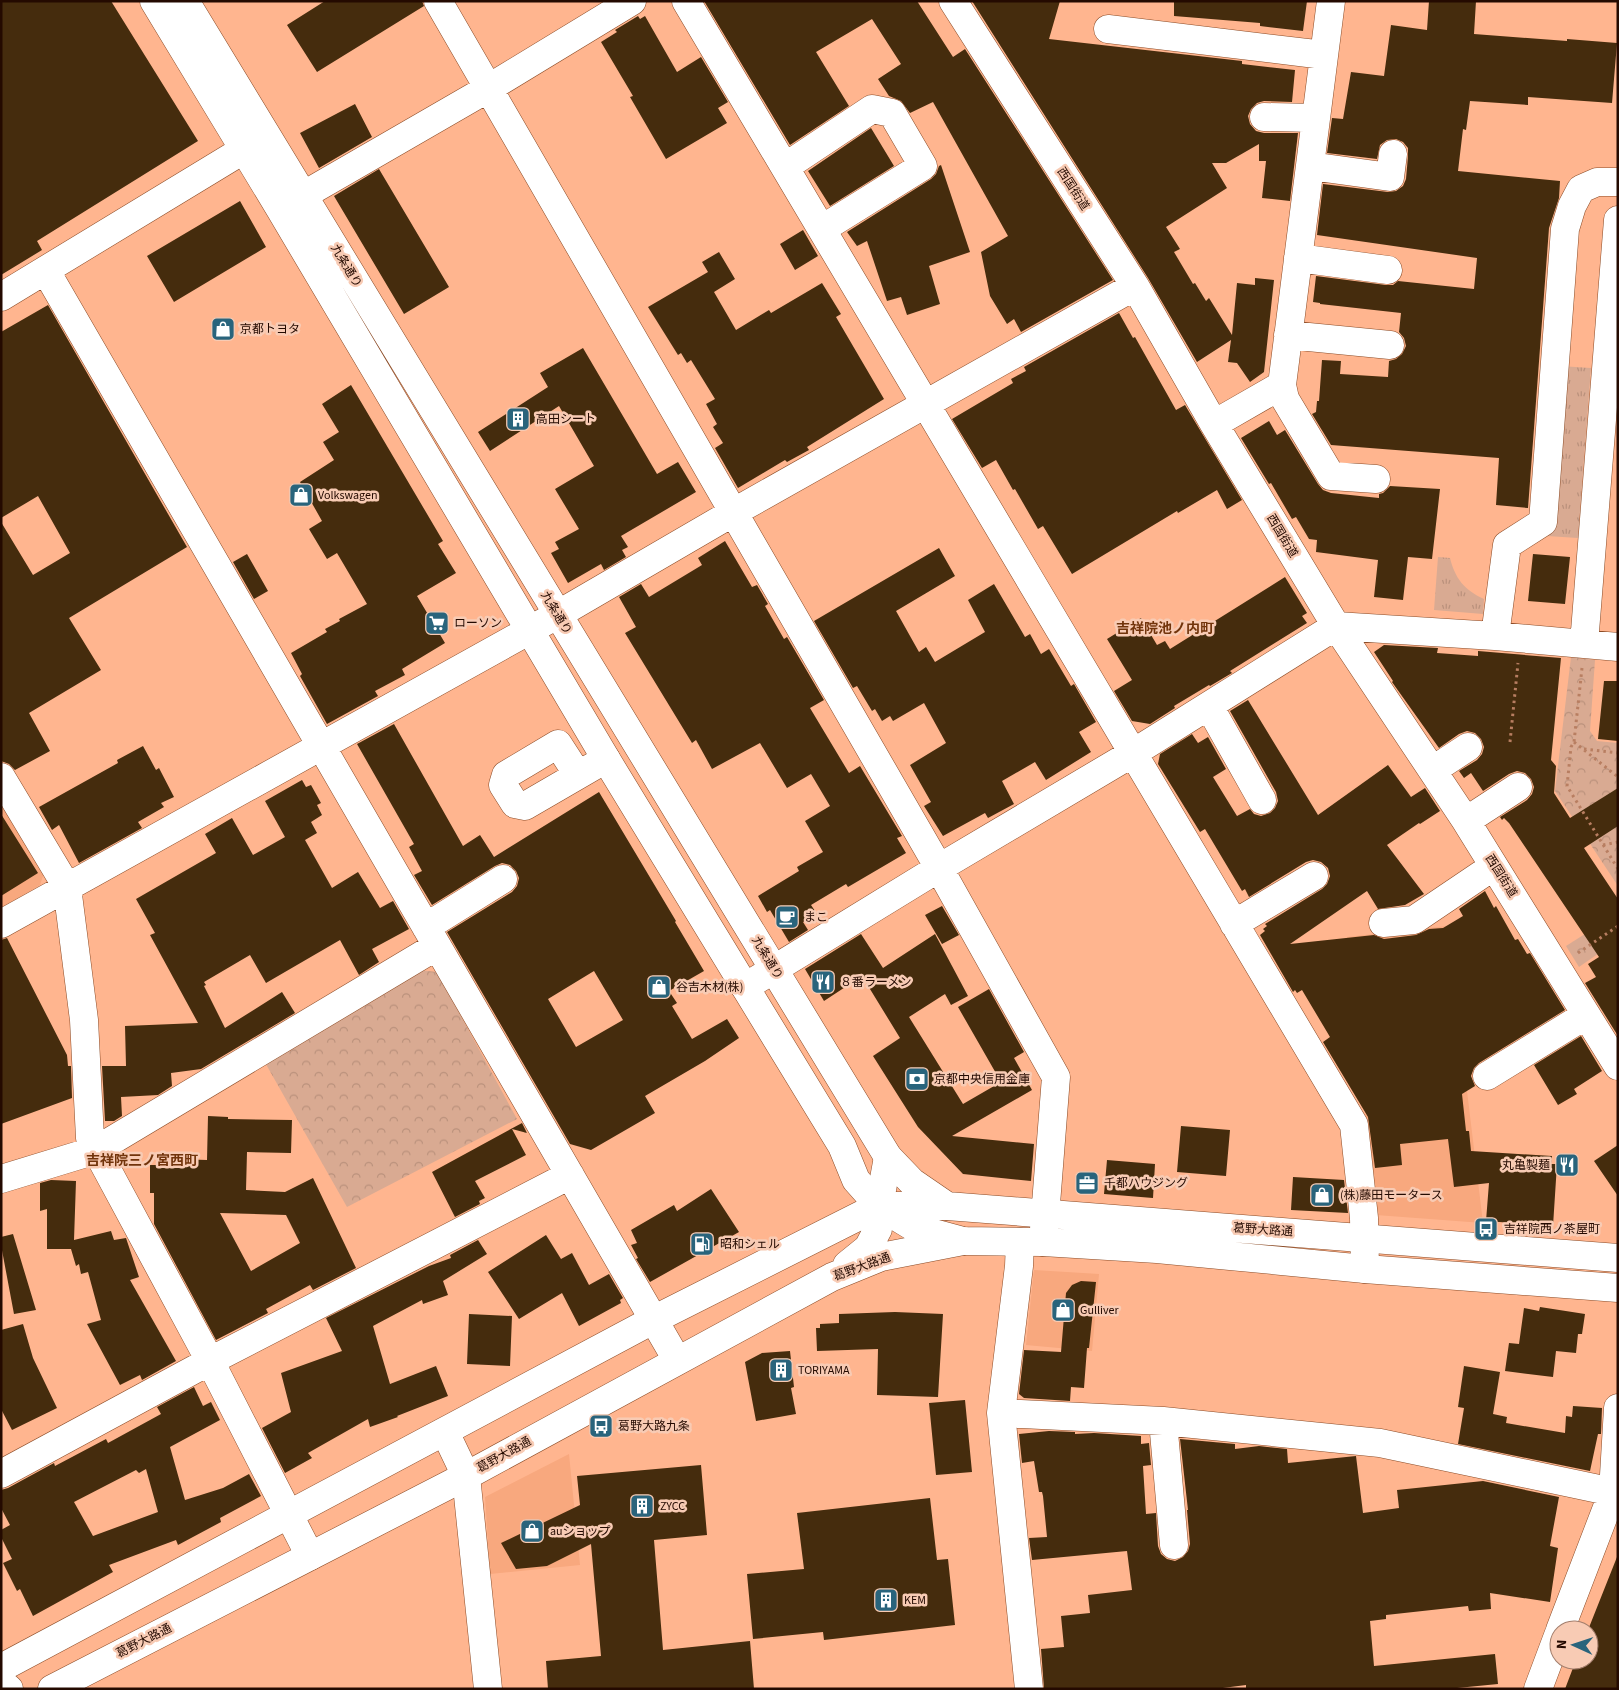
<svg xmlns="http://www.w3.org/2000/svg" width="1619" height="1690" font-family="'Source Sans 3','Noto Sans JP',sans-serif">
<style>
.built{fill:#f8a87e}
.grass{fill:url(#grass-tufts)}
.park{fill:url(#park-crowns)}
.building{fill:#452c0d;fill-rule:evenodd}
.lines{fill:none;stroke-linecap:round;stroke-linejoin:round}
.minor-casing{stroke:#8b4b26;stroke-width:29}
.major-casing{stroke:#8b4b26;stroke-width:29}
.highway-casing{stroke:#8b4b26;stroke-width:29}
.path{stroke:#b87e61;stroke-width:3;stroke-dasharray:2.5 4;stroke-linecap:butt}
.minor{stroke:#fff;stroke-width:28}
.major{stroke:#fff;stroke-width:28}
.highway{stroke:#fff;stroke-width:28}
.labels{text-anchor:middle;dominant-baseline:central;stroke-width:5;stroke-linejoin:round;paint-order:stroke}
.street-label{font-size:12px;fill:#240a00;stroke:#f8cbb4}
.poi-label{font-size:12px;fill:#240a00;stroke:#f8cbb4;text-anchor:start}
.neighbourhood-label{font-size:14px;font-weight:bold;fill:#72340b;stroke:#f8cbb4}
</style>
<defs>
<pattern id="grass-tufts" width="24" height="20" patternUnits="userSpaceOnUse" patternTransform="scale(1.25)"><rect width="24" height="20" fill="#d9aa92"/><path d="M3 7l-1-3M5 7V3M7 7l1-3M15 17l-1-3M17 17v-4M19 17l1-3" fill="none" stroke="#ba917c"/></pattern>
<pattern id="park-crowns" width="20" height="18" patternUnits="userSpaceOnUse" patternTransform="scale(1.25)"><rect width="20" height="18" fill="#d9aa92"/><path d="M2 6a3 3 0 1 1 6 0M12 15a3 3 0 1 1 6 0" fill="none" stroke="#ba917c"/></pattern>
</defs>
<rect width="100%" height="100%" fill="#ffb58f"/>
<path class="built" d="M1 801 44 873 40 885 1 908Z
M1447 926 1483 1223 1376 1215 1347 937Z
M1034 1270 1099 1274 1092 1351 1026 1345Z
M569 1454 580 1565 490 1574 485 1497Z"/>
<path class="grass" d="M1560 366 1591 368 1578 538 1547 536Z
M1438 557 1450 558C1455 578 1464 590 1484 599L1483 614 1434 610Z"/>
<path class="park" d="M1571 657 1595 660 1590 731 1597 741 1618 743V886L1555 791Z
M1618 913V940L1579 967 1566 946Z
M419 970 437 972 517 1119 347 1207 263 1059Z"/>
<path class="building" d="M1 1H111L198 141 37 241 42 250 1 275Z
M325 1H422L424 6 317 72 287 25Z
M704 1H917L953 57 965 49 1113 280 1021 332 1014 319 1007 324 990 296 981 252 1008 236 933 102 910 113 901 101 889 96 878 79 901 64 872 19 816 52 849 106 790 145Z
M972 1H1060L1049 39 1242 61V64L1295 70 1292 102 1264 101 1257 103 1251 109 1248 116 1250 124 1256 131 1264 133H1298L1290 201 1262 198 1266 161H1259V144L1226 163H1212L1227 188 1166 227 1180 249 1174 252 1193 284 1195 283 1206 301 1209 298 1232 335 1237 283 1255 285V278L1274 280 1264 372 1250 382 1237 363 1228 362 1231 340 1197 362 1148 278Z
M1174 1H1307L1303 31 1260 26V23L1174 16Z
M1429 1H1476L1474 34 1567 41V39L1617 43 1612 103 1528 97V105L1470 101 1466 130 1463 129 1458 171 1560 181 1559 198 1549 228 1528 508 1496 505 1499 458 1331 445 1312 414 1316 412 1317 401H1319L1322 360 1341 361 1340 374 1388 377 1389 361 1396 359 1402 354 1406 346 1404 338 1399 332 1401 313 1320 304V303L1313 302 1316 276 1386 285H1393L1398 281 1474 289 1477 258 1317 235 1323 184 1388 192 1396 191 1403 186 1406 179 1408 156V148L1403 142 1396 139 1387 140 1380 145 1377 159 1327 153 1332 118 1343 119 1351 72 1384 76 1391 25 1427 30Z
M638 16 640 19 645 16 677 72 701 57 728 102 718 108 727 123 666 159 630 97 633 96 601 42 617 32 615 30Z
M355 104 372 137 319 168 300 133Z
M871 128 894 166 830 206 808 171Z
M941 165 970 252 929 266 940 304 907 315 901 297 887 301 867 241 857 246 847 232 931 179 936 174 939 166Z
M379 169 449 287 404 314 334 196Z
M240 201 266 247 174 302 147 256Z
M803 230 818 256 795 270 780 244Z
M719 252 735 279 714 292 736 330 769 310 771 313 822 283 841 314 836 317 884 399 807 447 809 450 787 462 785 460 738 488 715 448 723 443 713 427 717 424 706 404 715 399 691 360 687 363 681 353 678 355 648 307 708 272 702 262Z
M48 305 187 547 69 618 101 670 29 713 50 751 15 770 9 764 1 761V522L33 575 70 553 38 496 1 518V332Z
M1119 313 1133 338 1135 337 1176 410 1185 405 1242 500 1227 509 1217 490 1178 513 1177 511 1072 574 1043 526 1038 529 1015 489 1013 490 996 460 982 468 952 419 1013 383 1011 379 1026 371 1024 367Z
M583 348 657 474 678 462 696 492 621 536 628 547 622 550 626 557 604 570 601 564 568 583 551 553 559 549 555 542 579 529 555 489 594 466 559 406 490 451 478 432 548 387 540 373Z
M351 385 443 541 438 544 456 573 417 596 445 643 402 669 405 675 375 691 378 696 327 724 300 676 302 674 291 653 327 632 325 629 340 621 339 619 367 604 337 553 327 559 309 529 322 521 300 482 334 460 323 442 339 432 322 404Z
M1269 421 1277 435 1285 430 1318 484 1323 490 1331 493 1379 498V494L1383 493 1390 486 1440 489 1432 559 1408 557 1403 600 1374 597 1378 560 1316 552 1317 540 1309 539 1296 517 1292 519 1271 483 1269 484 1241 438Z
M725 541 752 587 757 585 768 604 765 606 784 639 787 637 824 700 810 708 849 773 860 766 902 836 897 838 906 853 848 887 846 884 811 905 817 914 803 922 808 930 789 942 770 910 767 912 758 896 799 871 797 867 823 852 805 821 830 806 811 774 787 788 760 743 712 769 696 740 692 743 625 633 636 627 619 597 641 584 649 597 702 565 698 558Z
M939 548 955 576 896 611 919 652 926 647 935 662 985 632 968 600 994 584 1025 637 1030 634 1041 654 1049 649 1071 686 1074 684 1096 722 1079 732 1091 752 1046 780 1035 762 1002 781 1014 804 988 818 985 813 943 836 924 806 931 802 910 765 946 743 924 703 893 721 890 716 882 721 875 709 872 711 857 686 853 688 814 621Z
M247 554 268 591 254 599 233 562Z
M1533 554 1570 557 1565 604 1528 601Z
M1285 577 1307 613 1302 616 1307 623 1230 671 1232 673 1210 686 1209 685 1174 706 1175 708 1150 724 1132 721 1114 691 1132 680 1107 639 1141 618 1157 645 1165 641 1170 649Z
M1384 645 1438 648 1437 653 1478 656V651L1561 658 1551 760 1556 766 1554 793 1570 818 1618 788V826L1584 848 1618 899V1036L1585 983 1596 977 1588 964 1599 957 1509 823 1504 818 1502 820 1500 817 1527 800 1532 794 1534 787 1531 779 1525 773 1517 771 1509 774 1483 791 1471 773 1464 778 1459 771 1477 760 1482 754 1484 747 1481 739 1475 733 1467 731 1459 734 1439 748 1392 682 1393 681 1374 652Z
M1604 681H1618V741L1598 739Z
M1248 700 1318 815 1388 765 1411 797 1425 788 1440 811 1420 824 1419 823 1387 845 1424 894 1405 905 1378 909 1367 891 1290 944 1374 935 1384 939 1416 935 1429 929 1443 928 1463 916 1459 909 1485 891 1494 908 1496 906 1515 940 1518 939 1527 954 1530 953 1565 1010 1479 1063 1474 1068 1471 1076 1475 1086 1462 1094 1466 1131H1469L1471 1151 1552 1156 1551 1164H1557L1553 1226 1486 1221 1489 1183 1454 1187 1448 1139 1400 1144 1402 1165 1375 1168 1368 1117 1323 1042 1330 1037 1302 990 1297 993 1295 990 1293 992 1260 935 1265 931 1263 929 1267 926 1265 924 1322 889 1327 884 1330 876 1328 868 1321 862 1313 860 1306 862 1249 897 1245 889 1242 891 1205 829 1200 832 1158 764 1160 754 1192 734 1198 743 1208 737 1226 769 1213 777 1237 816 1250 809 1254 814 1261 816 1270 813 1275 808 1278 801 1276 792 1230 711Z
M394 724 463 846 480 835 494 857 599 792 676 921 675 922 704 971 669 991 677 1003 672 1006 692 1039 727 1019 739 1038 705 1061 645 1096 655 1113 591 1150 570 1144 447 932 512 892 517 886 519 878 516 871 510 865 502 863 495 866 432 905 414 875 422 871 409 847 414 844 357 744ZM594 971 623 1020 576 1047 548 999Z
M143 746 156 770 159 768 174 797 161 803 164 807 138 822 142 828 79 863 59 825 52 830 39 807 118 763 117 760Z
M302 780 306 787 311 785 321 803 317 805 322 815 311 822 317 833 305 840 332 888 358 872 380 908 393 901 409 929 372 949 379 962 359 975 340 940 266 983 250 955 204 982 206 985 204 986 225 1028 282 992 295 1013 201 1069 171 1073 172 1086 158 1095 121 1097 122 1116 114 1121H105L102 1066H126L125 1026 198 1023 150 935 155 933 136 899 216 853 205 834 232 818 253 855 285 837 265 801Z
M1 814 38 873 1 896Z
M942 906 959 935 942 944 925 915Z
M861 934 883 968 935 934 968 996 951 1005 945 994 909 1017 963 1104 1001 1082 958 1007 989 989 1024 1052 1014 1058 1032 1090 952 1136 1034 1144 1031 1181 963 1174 918 1127 873 1056 900 1038 862 976 824 1001 805 969Z
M7 938 67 1055 68 1066H71L72 1098 1 1124V940Z
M1581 1036 1602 1071 1574 1089 1577 1094 1558 1105 1534 1065Z
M208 1116 228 1117V1119L292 1120 291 1153 247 1152 246 1190 285 1192 313 1178 356 1268 313 1290 310 1285 266 1309 268 1313 216 1340 154 1224V1193H150V1165H176V1159L207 1160ZM220 1213 286 1215 300 1243 251 1271Z
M522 1123 527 1133 512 1129 526 1155 475 1181 485 1198 479 1201 480 1204 455 1217 432 1172Z
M1181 1126 1230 1130 1226 1176 1177 1172Z
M1618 1145V1196L1594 1161Z
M1107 1160 1155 1164 1153 1198 1104 1194Z
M1293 1177 1344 1180 1348 1213 1291 1210Z
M51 1180 76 1181 74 1240 111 1231 114 1240 126 1238 139 1277 130 1280 176 1361 142 1380 140 1375 120 1385 87 1324 101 1320 88 1272 81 1274 79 1264 76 1266 71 1249H47V1209L40 1211V1183Z
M711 1189 739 1232 650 1282 636 1259 638 1258 631 1245 637 1243 631 1230 674 1205 677 1211Z
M13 1234 36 1310 14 1314 1 1245V1237Z
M546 1235 561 1259 572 1253 589 1285 609 1274 623 1298 620 1300 621 1303 579 1326 562 1293 519 1319 488 1272Z
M478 1240 487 1254 443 1281 448 1295 423 1304 422 1300 373 1326 390 1384 436 1366 448 1396 397 1416 398 1417 370 1427 368 1419 308 1453 312 1458 285 1473 262 1428 291 1412 281 1373 342 1351 326 1318 429 1266 451 1258 450 1255Z
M1081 1281 1096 1282 1089 1348H1087L1084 1388 1071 1387 1070 1401 1024 1398 1019 1394 1024 1350 1061 1352 1066 1293 1072 1285Z
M1540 1307 1585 1314 1582 1334H1578L1576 1353 1556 1351 1553 1377 1505 1371 1509 1343 1519 1344 1524 1308 1539 1311Z
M895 1312 943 1314 938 1397 877 1395 878 1349 817 1351 816 1328H820V1324L839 1323V1314Z
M469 1314 512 1316 510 1366 467 1364Z
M23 1324 33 1358 57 1408 12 1430 1 1409V1330Z
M790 1351 794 1387 791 1388 796 1414 756 1421 745 1362 762 1353Z
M1464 1366 1500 1372 1493 1414 1507 1417 1506 1423 1565 1433 1566 1416 1572 1417 1573 1406 1602 1408 1601 1434H1598L1590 1471 1458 1444 1464 1408 1458 1407Z
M194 1387 203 1406 211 1402 220 1420 170 1447 185 1500 223 1488 249 1474 261 1496 220 1518 221 1522 178 1545 176 1540 109 1565 113 1572 33 1616 20 1589 17 1591 3 1563 12 1559 1 1537V1530L10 1525 1 1508V1490L8 1488 54 1463 55 1466 106 1439 108 1443 161 1414 157 1407ZM146 1469 158 1512 93 1536 74 1502 136 1470 139 1473Z
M965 1400 972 1472 936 1475 929 1403Z
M1049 1431 1075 1432V1434L1094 1433 1141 1436V1444L1149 1443 1151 1465 1143 1466 1146 1514 1156 1513 1158 1546 1161 1554 1167 1559 1175 1561 1183 1557 1188 1551 1190 1544 1187 1510H1188L1180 1439 1235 1444V1449L1259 1446 1287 1449 1288 1463 1356 1456 1363 1513 1399 1508 1397 1490 1483 1481 1559 1497 1550 1546 1558 1548 1550 1602 1490 1593 1491 1609 1469 1611 1468 1606 1386 1615V1619L1370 1621 1374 1666 1495 1654 1498 1684 1447 1689H1246V1685L1215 1689H1044L1041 1649 1064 1647 1061 1616 1090 1613 1088 1595 1132 1590 1127 1551 1032 1560 1029 1538 1047 1537 1043 1496 1042 1492H1039L1034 1461 1022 1463 1019 1434Z
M701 1465 707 1535 654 1540 663 1650 750 1641 754 1689H548L546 1661 601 1656 591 1544 547 1566 516 1569 501 1543 580 1505 577 1476Z
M930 1498 937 1560 948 1559 955 1625 824 1640 823 1632 753 1639 747 1574 804 1569 797 1513Z
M1617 1557 1618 1689H1565L1576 1660H1589L1588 1630Z"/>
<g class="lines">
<g class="minor-casing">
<path id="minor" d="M438 1 939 868 1056 1077 1043 1242
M686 1 1354 1125 1364 1218 1365 1269
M953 1 1135 286 1214 424 1336 626 1466 821 1618 1066
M1108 29 1324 55
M1264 117 1316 118
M1310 166 1390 177 1393 154
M785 167 872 109 892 113 923 166 822 229
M283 207 489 88 632 1
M1298 258 1388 270
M46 271 677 1360
M1 297 263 138
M1288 335 1390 345
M1282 385 1285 399 1331 476 1376 479
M1214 424 1282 385 1331 1
M1495 636 1507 545 1543 522 1565 229 1572 206 1581 189 1597 182H1618
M1584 644 1618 220
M1209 706 1262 800
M1433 770 1468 747
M578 775 558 744 506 775 503 785 515 804 525 806 606 759
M1 777 67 887 84 1020 90 1138 210 1361 310 1556
M1466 821 1518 787
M1383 923 1414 920 1494 866
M1 924 557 615 734 512 1135 286
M1234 924 1314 876
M426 927 503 879
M745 987 939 868 1133 753 1336 626 1495 636 1618 647
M1487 1076 1586 1015
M1 1179 96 1150 437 946
M1020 1242 1019 1266 1001 1413 1029 1689
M1001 1413 1163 1421 1380 1443 1613 1492 1618 1496
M1163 1421 1174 1545
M445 1432 466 1476 488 1689
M1 1474 210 1361 570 1175
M1560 1630 1613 1492 1618 1408
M1 1682 9 1689
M1538 1689 1559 1633"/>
</g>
<g class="major-casing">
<path id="major" d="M847 1265 868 1248 878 1229 879 1206 888 1157
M1 1668 653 1320 879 1206H947
M52 1689 466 1476 832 1277 881 1257 963 1241"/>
</g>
<g class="highway-casing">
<path id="highway" d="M154 1 280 209 606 759 842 1146 856 1180 879 1206 915 1228 963 1241 1043 1242 1157 1249 1365 1269 1618 1288
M185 1 888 1157 912 1182 947 1206 1618 1258"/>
</g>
<path class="path" d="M1582 668 1574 742 1571 747 1567 786 1618 869
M1510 742 1518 663
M1574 742 1618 777
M1584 749 1618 753
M1603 845 1618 842
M1578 953 1618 926"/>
<use href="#minor" class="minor"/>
<use href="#major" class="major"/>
<use href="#highway" class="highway"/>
</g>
<defs>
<g id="shop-square" transform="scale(1.25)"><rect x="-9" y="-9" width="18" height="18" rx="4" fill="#29647c" stroke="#f8cbb4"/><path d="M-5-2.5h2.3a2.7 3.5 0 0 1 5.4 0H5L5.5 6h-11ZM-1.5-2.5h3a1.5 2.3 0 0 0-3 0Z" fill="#fff"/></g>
<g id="building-square" transform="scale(1.25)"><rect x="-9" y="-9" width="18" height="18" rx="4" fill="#29647c" stroke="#f8cbb4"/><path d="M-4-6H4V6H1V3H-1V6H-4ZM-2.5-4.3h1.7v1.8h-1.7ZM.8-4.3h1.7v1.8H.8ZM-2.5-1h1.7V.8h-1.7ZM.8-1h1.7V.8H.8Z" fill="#fff"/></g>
<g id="supermarket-square" transform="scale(1.25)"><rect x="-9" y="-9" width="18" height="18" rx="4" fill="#29647c" stroke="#f8cbb4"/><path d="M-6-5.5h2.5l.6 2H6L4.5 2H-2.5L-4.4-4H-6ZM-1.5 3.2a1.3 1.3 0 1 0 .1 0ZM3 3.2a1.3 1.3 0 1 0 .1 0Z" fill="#fff"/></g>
<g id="cafe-square" transform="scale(1.25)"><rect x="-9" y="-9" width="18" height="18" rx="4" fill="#29647c" stroke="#f8cbb4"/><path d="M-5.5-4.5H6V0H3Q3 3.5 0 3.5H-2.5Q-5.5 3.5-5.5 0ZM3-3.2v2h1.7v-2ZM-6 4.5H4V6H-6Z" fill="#fff"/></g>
<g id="restaurant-square" transform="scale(1.25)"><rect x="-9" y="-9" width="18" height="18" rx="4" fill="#29647c" stroke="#f8cbb4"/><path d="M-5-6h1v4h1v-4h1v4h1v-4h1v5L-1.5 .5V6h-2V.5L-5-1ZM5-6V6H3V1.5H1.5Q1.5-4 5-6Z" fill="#fff"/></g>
<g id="bank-square" transform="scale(1.25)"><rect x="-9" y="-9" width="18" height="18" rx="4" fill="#29647c" stroke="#f8cbb4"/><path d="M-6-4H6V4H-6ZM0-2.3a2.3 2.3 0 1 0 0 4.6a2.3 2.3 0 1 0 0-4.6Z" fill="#fff"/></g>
<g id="office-square" transform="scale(1.25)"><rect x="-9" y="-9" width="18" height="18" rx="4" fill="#29647c" stroke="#f8cbb4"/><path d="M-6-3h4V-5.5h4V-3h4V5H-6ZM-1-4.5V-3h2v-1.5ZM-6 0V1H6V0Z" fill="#fff"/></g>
<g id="bus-square" transform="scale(1.25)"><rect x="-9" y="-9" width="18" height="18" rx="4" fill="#29647c" stroke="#f8cbb4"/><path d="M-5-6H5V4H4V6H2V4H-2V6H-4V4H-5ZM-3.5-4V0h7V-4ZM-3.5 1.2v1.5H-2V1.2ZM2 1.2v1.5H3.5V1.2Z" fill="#fff"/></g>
<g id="fuel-square" transform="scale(1.25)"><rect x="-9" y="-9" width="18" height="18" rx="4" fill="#29647c" stroke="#f8cbb4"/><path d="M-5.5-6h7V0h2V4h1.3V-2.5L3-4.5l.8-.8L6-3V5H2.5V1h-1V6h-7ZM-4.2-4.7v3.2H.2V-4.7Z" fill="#fff"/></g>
</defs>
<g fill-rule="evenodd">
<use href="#shop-square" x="223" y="329"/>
<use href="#building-square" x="518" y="419"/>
<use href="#shop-square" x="301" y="495"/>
<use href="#supermarket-square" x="437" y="623"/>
<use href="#cafe-square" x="787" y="917"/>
<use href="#restaurant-square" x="823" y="982"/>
<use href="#shop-square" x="659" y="987"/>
<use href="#bank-square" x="917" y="1079"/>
<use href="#restaurant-square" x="1567" y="1165"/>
<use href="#office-square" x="1087" y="1183"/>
<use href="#shop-square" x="1322" y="1195"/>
<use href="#bus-square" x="1486" y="1229"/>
<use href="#fuel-square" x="702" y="1244"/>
<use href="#shop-square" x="1063" y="1310"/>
<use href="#building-square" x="781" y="1370"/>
<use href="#bus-square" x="601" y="1426"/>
<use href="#building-square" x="642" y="1506"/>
<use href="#shop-square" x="532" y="1531"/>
<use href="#building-square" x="886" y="1600"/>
</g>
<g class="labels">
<g class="street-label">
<text transform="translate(1073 189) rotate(57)">西国街道</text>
<text transform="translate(346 266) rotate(59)">九条通り</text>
<text transform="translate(1282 536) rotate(59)">西国街道</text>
<text transform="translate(556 613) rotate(59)">九条通り</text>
<text transform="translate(1501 876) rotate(58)">西国街道</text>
<text transform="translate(767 958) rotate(59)">九条通り</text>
<text transform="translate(1263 1230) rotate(4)">葛野大路通</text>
<text transform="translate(862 1267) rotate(-20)">葛野大路通</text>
<text transform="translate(504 1455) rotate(-29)">葛野大路通</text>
<text transform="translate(144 1641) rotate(-27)">葛野大路通</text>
</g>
<g class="poi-label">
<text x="240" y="329">京都トヨタ</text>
<text x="536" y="419">高田シート</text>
<text x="318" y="495">Volkswagen</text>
<text x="454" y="623">ローソン</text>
<text x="804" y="917">まこ</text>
<text x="840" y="982">８番ラーメン</text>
<text x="676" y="987">谷吉木材(株)</text>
<text x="934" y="1079">京都中央信用金庫</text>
<text x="1550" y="1165" text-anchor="end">丸亀製麺</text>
<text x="1104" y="1183">千都ハウジング</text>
<text x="1340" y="1195">(株)藤田モータース</text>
<text x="1504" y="1229">吉祥院西ノ茶屋町</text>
<text x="720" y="1244">昭和シェル</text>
<text x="1080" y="1310">Gulliver</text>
<text x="798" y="1370">TORIYAMA</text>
<text x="618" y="1426">葛野大路九条</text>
<text x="660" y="1506">ZYCC</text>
<text x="550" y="1531">auショップ</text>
<text x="904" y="1600">KEM</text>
</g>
<g class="neighbourhood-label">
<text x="1165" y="629">吉祥院池ノ内町</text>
<text x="142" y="1161">吉祥院三ノ宮西町</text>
</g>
</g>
<rect width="1619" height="1690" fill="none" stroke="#240a00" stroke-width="5"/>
<g transform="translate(1574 1645) rotate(273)"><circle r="24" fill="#f8cbb4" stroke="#a37e6c"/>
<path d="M0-4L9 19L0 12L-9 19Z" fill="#29647c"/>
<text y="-8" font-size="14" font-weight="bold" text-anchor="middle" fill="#240a00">N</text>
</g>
</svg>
